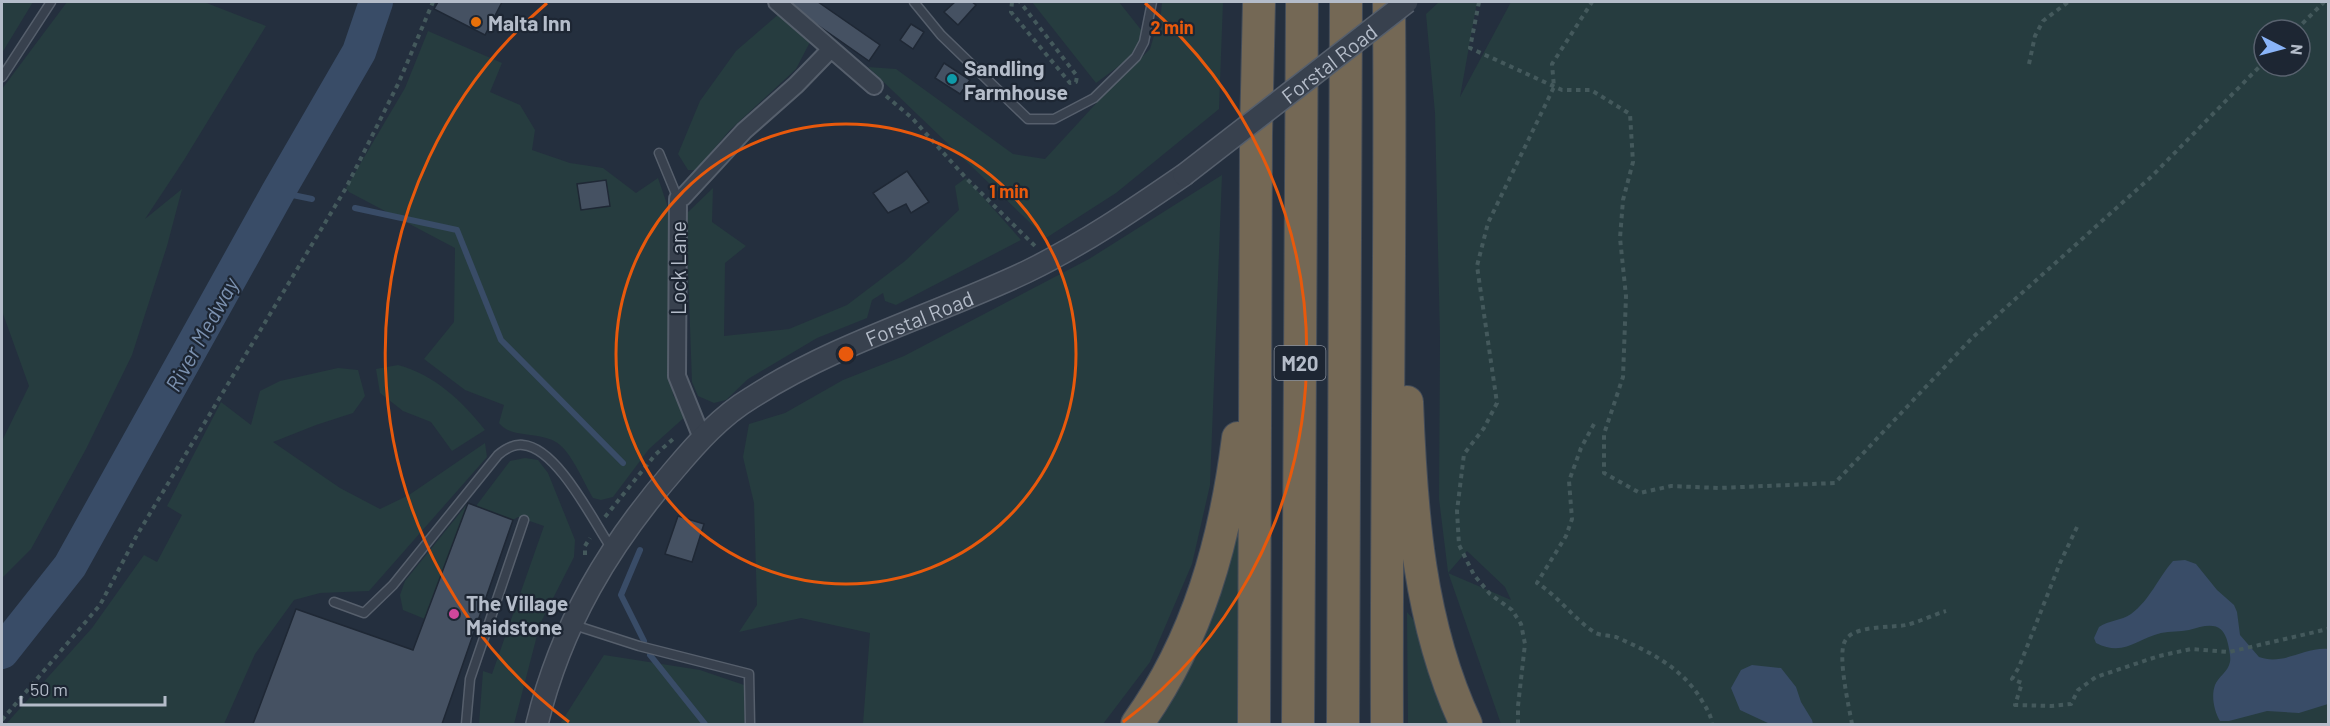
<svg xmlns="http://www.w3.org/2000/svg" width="2330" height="726" font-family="Barlow,sans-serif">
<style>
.green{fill:#263c3f;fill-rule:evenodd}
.water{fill:#394c67}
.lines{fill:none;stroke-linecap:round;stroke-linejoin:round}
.stream{stroke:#394c67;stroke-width:6}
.river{stroke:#394c67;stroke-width:34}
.building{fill:#455162;stroke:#1f2835;stroke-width:1.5}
.service-casing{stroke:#565f6c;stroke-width:11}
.minor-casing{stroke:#565f6c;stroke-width:20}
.tertiary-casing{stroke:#565f6c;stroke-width:24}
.motorway-casing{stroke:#434c59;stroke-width:34}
.path{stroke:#44595c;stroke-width:4;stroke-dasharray:4.5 4.5;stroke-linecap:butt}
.service{stroke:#38414e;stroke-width:8}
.minor{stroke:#38414e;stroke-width:16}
.tertiary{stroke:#38414e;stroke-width:21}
.motorway{stroke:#746855;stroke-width:32}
.tertiary-bridge-casing{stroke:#565f6c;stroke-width:24;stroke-linecap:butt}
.tertiary-bridge{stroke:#38414e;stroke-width:21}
.ring{fill:none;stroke:#e8590c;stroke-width:3}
.food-dot{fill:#e8710a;stroke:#1d2633;stroke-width:2}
.culture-dot{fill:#0f9aa8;stroke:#1d2633;stroke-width:2}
.hotel-dot{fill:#d1479c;stroke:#1d2633;stroke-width:2}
.labels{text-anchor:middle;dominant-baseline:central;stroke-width:4.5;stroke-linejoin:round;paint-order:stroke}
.shield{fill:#1d2633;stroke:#878f9c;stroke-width:1.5}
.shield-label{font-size:20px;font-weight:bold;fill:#b4bcc9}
.poi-label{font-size:21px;font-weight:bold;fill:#b4bcc9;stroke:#1d2633;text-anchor:start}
.street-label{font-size:21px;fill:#b4bcc9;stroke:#1d2633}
.water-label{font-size:22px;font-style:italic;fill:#7c92b1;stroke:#1d2633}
.centre{fill:#e8590c;stroke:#1d2633;stroke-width:3}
.ring-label{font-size:18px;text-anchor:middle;font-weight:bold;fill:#e8590c;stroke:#1d2633;stroke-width:4.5;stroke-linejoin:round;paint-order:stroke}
</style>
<rect width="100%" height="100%" fill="#242f3e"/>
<path class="green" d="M2 2H33L2 53Z
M67 2H204L266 26 184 160 145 219 182 189 167 246 132 355 86 449 31 549 2 578V441L29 386 2 311V89Z
M1032 2H1119L1142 31 1134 55 1096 83Z
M1162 2H1223L1219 109 1116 193 1046 238 868 67 896 69 1013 154 1045 159 1102 97 1150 49 1161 13Z
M1439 2H1477L1460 97 1511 2H2328V724H1501L1448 572 1439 499 1440 339 1435 113 1426 14ZM2264 30H2300V66H2264ZM1467 551 1505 587 1511 600 1448 573Z
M780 13 796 24 810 42 796 69 730 130 696 170H688L678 154 700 101 736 51Z
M428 31 502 63 490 92 520 105 535 130 532 150 570 163 603 168 636 193 658 178 671 216 673 395 687 415 649 449 613 497 601 500 593 498C584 483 573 456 560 445 542 430 512 440 499 423L504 405 465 390 424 359 454 322 455 248 349 192 346 188 405 88ZM606 180 610 206 581 210 577 184Z
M1222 175 1210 485 1192 564 1150 662 1103 724H863L870 633 801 618 739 632 757 605 754 503 743 457 749 424 785 413 843 380 904 356 1089 259Z
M966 178 1021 240 896 305 885 301 883 293 872 300 867 318 817 338 748 379 726 400 714 403 698 396 692 382 686 214 713 188 712 222 746 246 725 263 724 336 789 329 847 305 905 261 959 210 955 186Z
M398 365C435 375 462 401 485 430L452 451 431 422 403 411 380 393 376 369Z
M338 368 358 370 365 396 353 413 316 425 273 442 340 488 380 509 409 495 485 443 487 457 369 591 320 593 294 600 255 654 224 724H6L92 628 144 555 157 562 182 515 167 506 221 402 251 425 260 391 280 381Z
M525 458 538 460 548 473 575 540 574 557 540 624 514 724H479L483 671 492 674 544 526 518 517 513 520 476 506 510 461Z
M1242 500 1240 724H1154L1213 616Z
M468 503 425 619 403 610 400 595 405 581Z
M1407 612 1417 624 1459 724H1408Z
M604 655 700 670 744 685 745 724H560Z"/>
<path class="water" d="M2185 560 2196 564 2217 590 2234 605 2237 612 2240 635 2259 657C2283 666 2304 647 2328 649V704L2299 713 2267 711 2229 721H2220C2214 711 2211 696 2215 685 2218 677 2228 672 2230 662 2231 657 2229 649 2228 644 2223 620 2207 625 2189 630 2180 632 2170 631 2161 633 2136 639 2124 657 2096 643L2094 638 2099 627C2109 620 2121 621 2131 614 2150 600 2158 578 2173 561Z
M1752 665 1781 668 1796 687 1801 702 1812 720 1813 724H1770L1740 710 1731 688 1741 670Z"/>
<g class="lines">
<path class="stream" d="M278 192 312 199
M355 208 457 230 501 340 623 463
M640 550 621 595 644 641
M650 655 705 724"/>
<path class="river" d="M2 652 70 566 278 192 359 52 376 2"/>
</g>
<path class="building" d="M438 2H502L485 35 434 9Z
M787 2H818L880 45 869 61 786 3Z
M955 2H972L976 5 958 25 944 12Z
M911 24 924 32 913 49 900 40Z
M944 63 970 80 960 94 935 78Z
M907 171 929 202 911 213 906 204 888 213 873 193Z
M606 180 610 206 581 210 577 184Z
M468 503 513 520 442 724H253L296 609 413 650Z
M678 516 704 524 692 562 665 554Z"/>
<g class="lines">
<g class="service-casing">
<path id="service" d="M914 2 941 35 1028 119H1054L1094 98 1136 57 1144 42 1152 2
M2 77 51 2
M659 153 678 199
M334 602 364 613 393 585 498 455C505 449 514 444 523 445 558 448 594 523 612 549
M574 625 639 646 749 674 750 724
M466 724 470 679 524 520"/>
</g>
<g class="minor-casing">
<path id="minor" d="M777 2 874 86
M702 438 677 376 678 199 683 197 744 131 796 85 830 50"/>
</g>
<g class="tertiary-casing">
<g id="tertiary">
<path id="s1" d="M537 724C561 625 609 545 675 469 697 443 721 416 751 398 836 343 935 315 1026 272 1082 245 1133 210 1184 175"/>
</g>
</g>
<g class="motorway-casing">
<path id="motorway" d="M1407 402C1411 511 1419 624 1466 724
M1137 724C1198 639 1225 541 1238 438
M1254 724 1256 135 1259 2
M1298 724 1302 2
M1343 724 1346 2
M1387 724C1386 483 1391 243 1389 2"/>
</g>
<path class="path" d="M1012 2 1011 12 1070 83 1076 82 1077 76 1020 2
M1479 2 1470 48 1562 90H1591L1630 114 1633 162 1623 200 1620 238 1626 296 1623 377 1604 434V473L1640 493 1671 486 1719 488 1835 483 1972 338 2152 176 2264 62
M2296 30 2324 2
M2029 64 2035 36 2043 21 2068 2
M886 96 912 118 966 178 1035 246
M1594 424 1581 448 1569 481 1572 519 1566 536 1537 583C1558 596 1573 618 1594 632 1599 636 1609 635 1616 637 1650 652 1681 667 1701 699 1706 708 1711 714 1712 724
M605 517 655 455 673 439
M2077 527 2060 563 2019 667 2012 679 2022 683 2015 705 2051 706 2071 704 2078 690 2096 677 2159 656 2191 649 2229 652 2328 629
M585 555V546L590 538
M2 720 100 605 137 535 346 188 399 82 433 2
M1518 724V706L1525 644 1521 624 1512 610 1490 594 1474 575 1459 545 1457 511 1464 454 1484 428 1497 403 1477 266 1488 223 1554 87 1552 64 1592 2
M1852 724C1849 707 1837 655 1845 641 1853 625 1890 628 1906 625 1919 622 1933 615 1946 611"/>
<use href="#service" class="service"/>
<use href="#minor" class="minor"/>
<use href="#tertiary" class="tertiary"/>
<use href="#motorway" class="motorway"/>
<g class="tertiary-bridge-casing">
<g id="tertiary-bridge">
<path id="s2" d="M1184 175 1407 2"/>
</g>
</g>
<use href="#tertiary-bridge" class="tertiary-bridge"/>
</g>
<g class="ring">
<circle cx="846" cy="354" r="230"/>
<path d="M569 722A461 461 0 0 1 547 3M1145 3A461 461 0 0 1 1123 722"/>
</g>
<circle class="food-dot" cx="476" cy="22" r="6"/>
<circle class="culture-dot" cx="952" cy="79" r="6"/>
<circle class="hotel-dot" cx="454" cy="614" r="6"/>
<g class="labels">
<rect class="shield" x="1274.5" y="346" width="51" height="34" rx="4.5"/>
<g class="shield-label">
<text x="1300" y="363">M20</text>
</g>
<g class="poi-label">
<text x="488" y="22">Malta Inn</text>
<text x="964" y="67">Sandling<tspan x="964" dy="24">Farmhouse</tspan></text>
<text x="466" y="602">The Village<tspan x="466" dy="24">Maidstone</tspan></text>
</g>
<g class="street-label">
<text stroke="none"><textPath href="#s2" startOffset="183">Forstal Road</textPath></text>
<text transform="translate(677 268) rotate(-90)">Lock Lane</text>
<text stroke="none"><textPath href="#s1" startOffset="584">Forstal Road</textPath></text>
</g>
<g class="water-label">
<text transform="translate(201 334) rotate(-61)">River Medway</text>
</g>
</g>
<circle cx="846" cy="354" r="9" class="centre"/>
<g class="ring-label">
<text x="1172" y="34">2 min</text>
<text x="1009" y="198">1 min</text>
</g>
<rect width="2330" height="726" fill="none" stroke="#b4bcc9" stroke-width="6"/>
<g transform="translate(2282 48) rotate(96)"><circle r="28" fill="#1d2633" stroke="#59626f" stroke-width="1.5"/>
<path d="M0-4.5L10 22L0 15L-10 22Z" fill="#8ab4f8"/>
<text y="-9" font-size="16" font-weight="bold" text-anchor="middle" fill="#b4bcc9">N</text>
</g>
<path d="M21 696v9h144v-9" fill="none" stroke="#b4bcc9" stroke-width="3"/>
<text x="30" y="696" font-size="18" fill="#b4bcc9" stroke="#1d2633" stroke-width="4.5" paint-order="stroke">50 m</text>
</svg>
